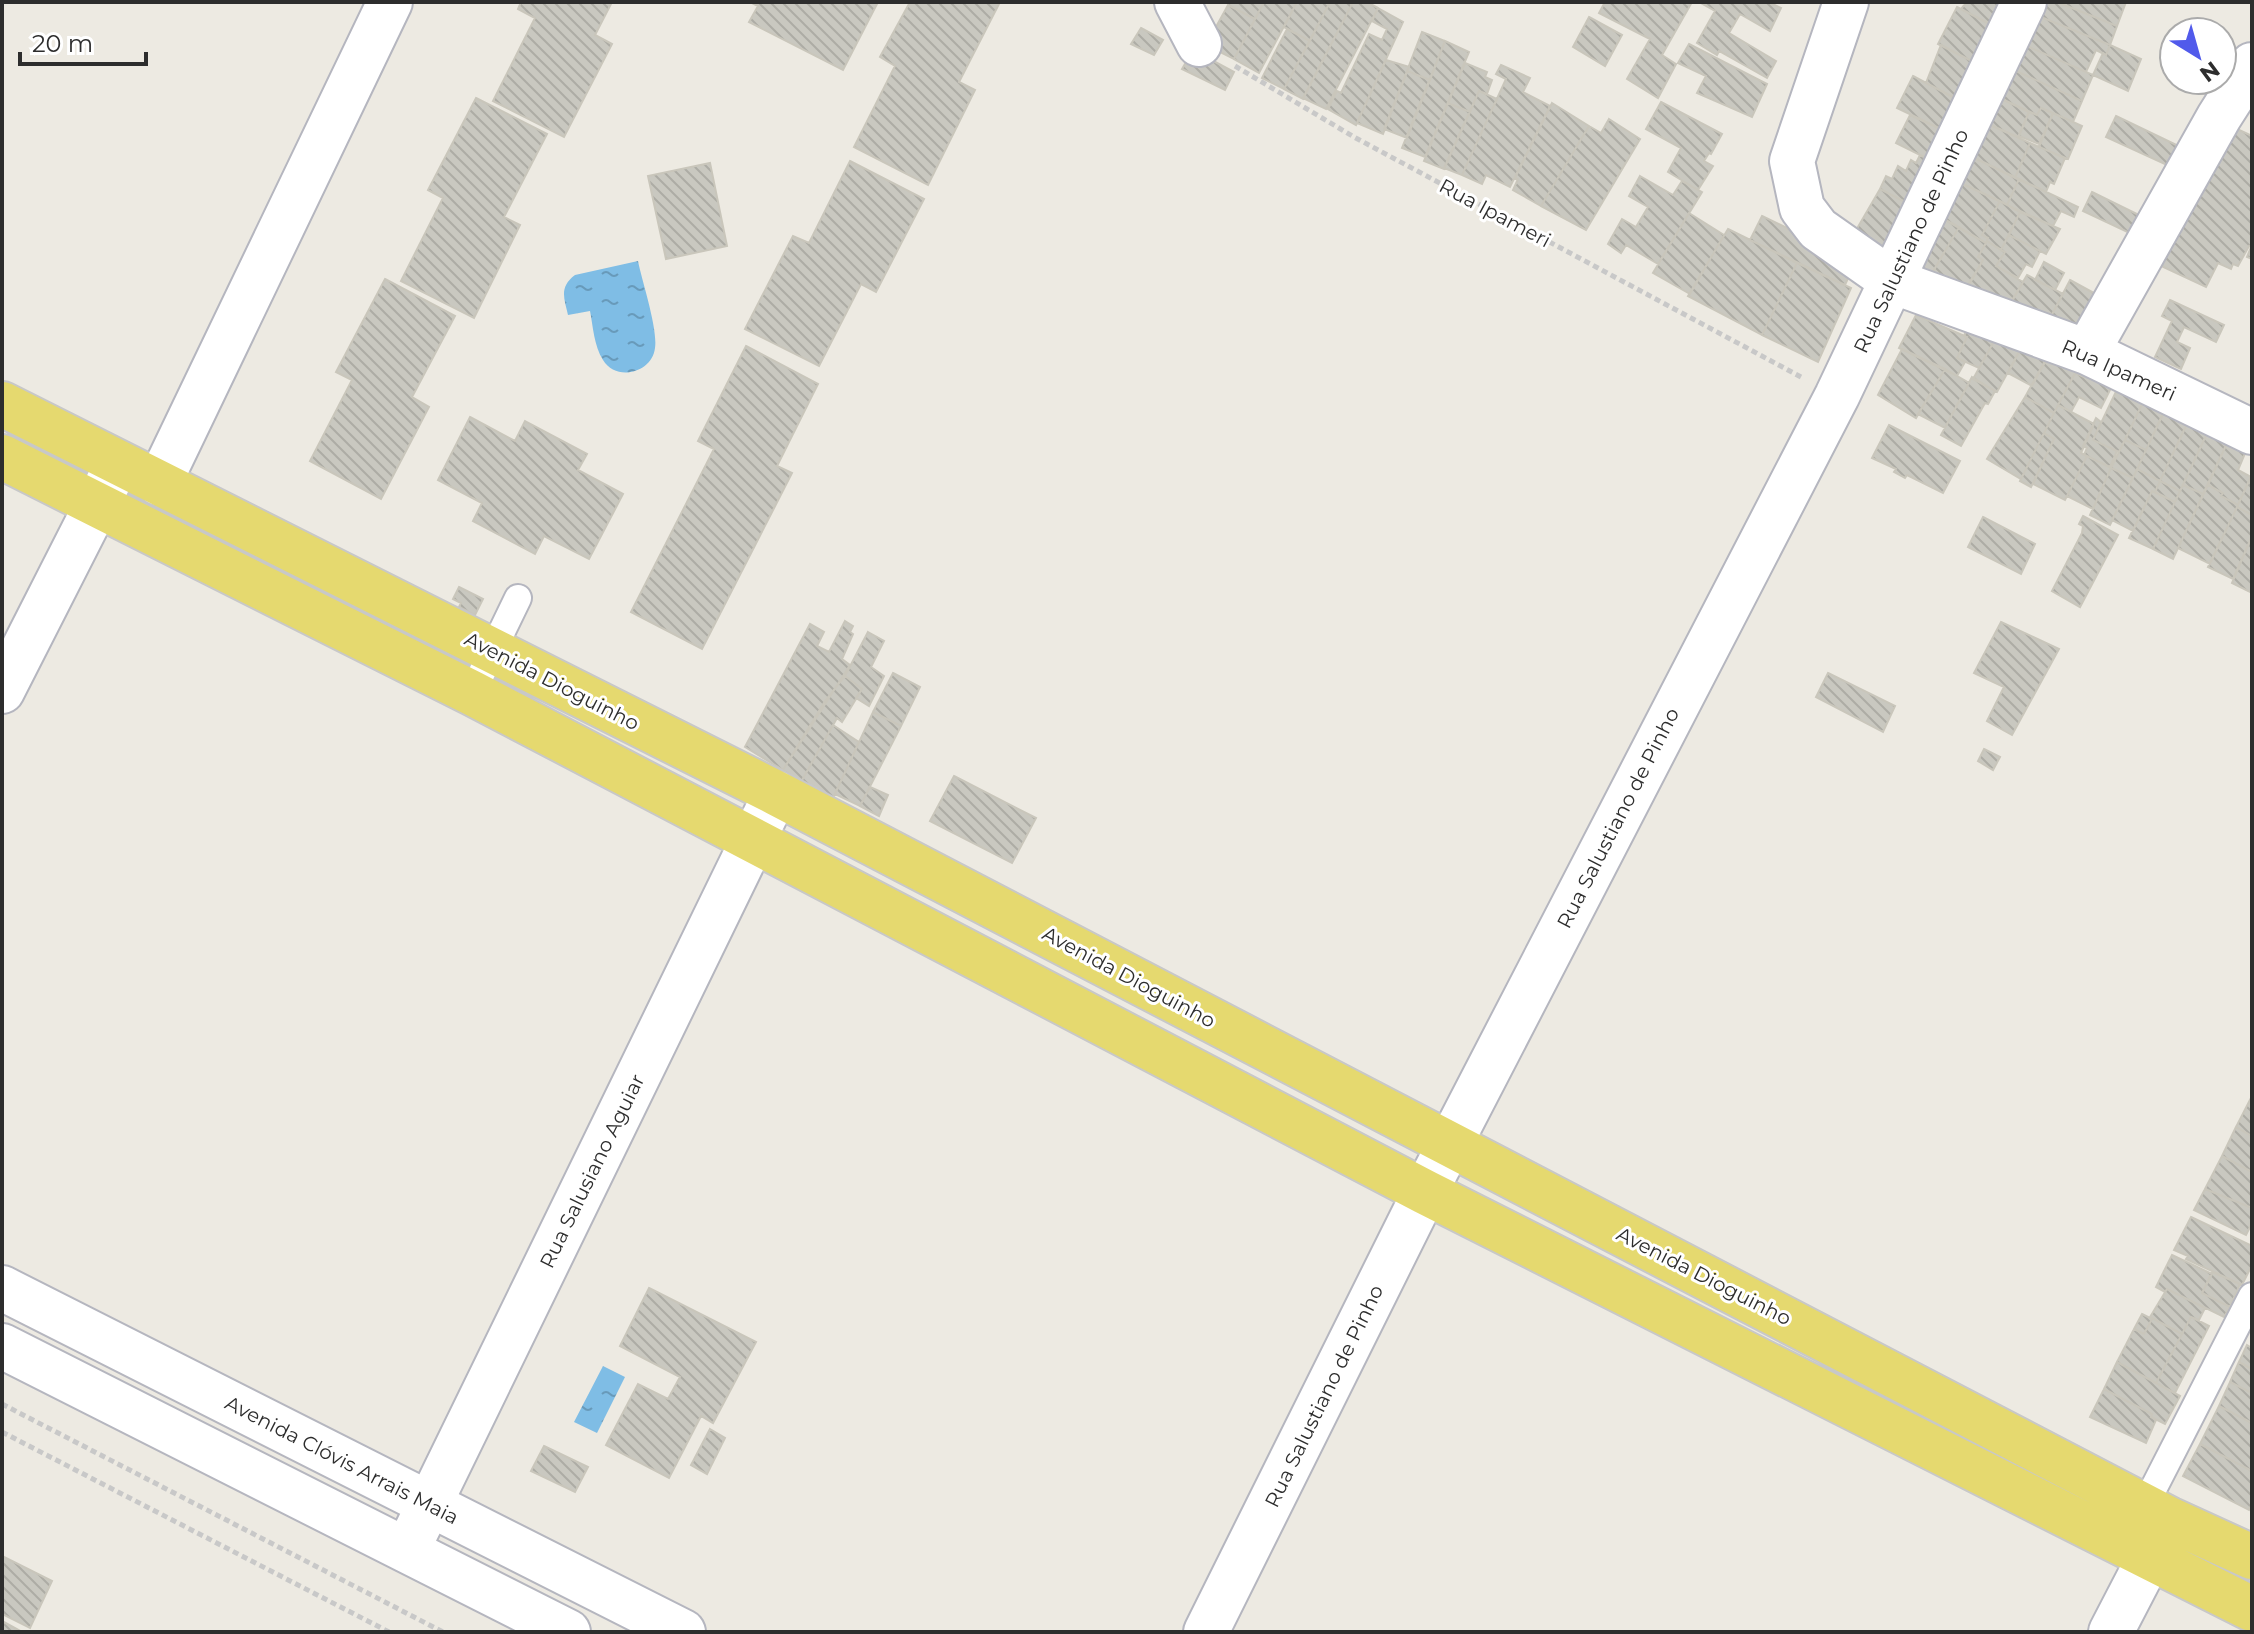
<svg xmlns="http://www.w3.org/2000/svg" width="2254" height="1634" font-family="Montserrat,sans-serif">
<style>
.water{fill:url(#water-ripples)}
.building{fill:url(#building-back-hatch);stroke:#c9c6bb;stroke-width:2}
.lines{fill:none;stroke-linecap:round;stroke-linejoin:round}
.service-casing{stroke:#b5b6bf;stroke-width:30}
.minor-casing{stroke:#b5b6bf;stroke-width:48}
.secondary-casing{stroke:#b5b6bf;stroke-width:48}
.primary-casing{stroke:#c8c8c8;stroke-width:48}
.path{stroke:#c8c8c8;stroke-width:5;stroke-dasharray:6 4;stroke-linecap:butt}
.service{stroke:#fff;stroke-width:26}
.minor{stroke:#fff;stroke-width:44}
.secondary{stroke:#fff;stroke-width:44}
.primary{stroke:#e5d96f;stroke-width:44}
.labels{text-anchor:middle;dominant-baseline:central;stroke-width:6;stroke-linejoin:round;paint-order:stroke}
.street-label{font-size:20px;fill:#2d2d2d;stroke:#fff}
</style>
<defs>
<pattern id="water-ripples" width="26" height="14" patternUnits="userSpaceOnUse" patternTransform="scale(2)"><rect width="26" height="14" fill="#7fbde5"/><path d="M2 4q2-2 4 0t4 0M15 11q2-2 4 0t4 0" fill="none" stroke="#689aba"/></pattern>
<pattern id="building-back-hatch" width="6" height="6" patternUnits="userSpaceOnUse" patternTransform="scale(2)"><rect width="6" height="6" fill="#c9c8c0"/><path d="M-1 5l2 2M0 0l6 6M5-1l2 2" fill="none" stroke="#adaca5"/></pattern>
</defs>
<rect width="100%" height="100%" fill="#edeae2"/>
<path class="water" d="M638 261C642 281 658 329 655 348 652 373 616 382 603 360 594 346 593 326 590 311L568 315C564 298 559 287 575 275Z
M603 1366 625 1377 597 1433 574 1422Z"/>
<path class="building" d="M521 2H612L595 35 612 44 564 137 493 101 535 18 518 9Z
M750 2H878L843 70 749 22 758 6Z
M910 2H1000L959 82 975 90 928 185 854 147 895 66 880 57Z
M1230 2H1264L1255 19 1228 5Z
M1264 2H1297L1259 73 1234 59Z
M1297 2H1330L1310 41 1284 27Z
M1330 2H1353L1303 99 1284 89Z
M1353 2H1367L1378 8 1326 109 1303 98Z
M1605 2H1692L1662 55 1676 64 1658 98 1627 79 1650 39 1599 13Z
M1699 2H1769L1781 8 1770 31 1740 14 1729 33 1776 61 1767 78 1719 51 1717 55 1697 43 1715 11Z
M1961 2H2007L2001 30 1961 9 1965 4Z
M2037 2H2057L2117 26 2110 45 2031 13Z
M2057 2H2126L2117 26Z
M1228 5 1255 19 1234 59 1206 45Z
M1957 7 2001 30 1983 67 1938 44Z
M1378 8 1403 22 1356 125 1328 109 1337 91 1341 93 1369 34 1382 40 1387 29 1372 21Z
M2031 13 2110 45 2106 55 2096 50 2086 72 2020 43Z
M1589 17 1622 35 1605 66 1573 47Z
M1141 28 1163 40 1154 55 1131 44Z
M1287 29 1310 41 1284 89 1262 78Z
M1422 32 1445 41 1430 80 1407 71Z
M1445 41 1469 52 1425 157 1402 148Z
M2020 43 2093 75 2082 101 2005 66Z
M1689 44 1767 84 1752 117 1697 93 1706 76 1678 63Z
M1941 45 1983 67 1965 103 1926 83Z
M2110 45 2141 59 2128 91 2093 75 2103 53 2106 55Z
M1193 50 1234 72 1225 90 1182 69Z
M1386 60 1409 67 1383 134 1357 123Z
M1465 63 1487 72 1485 77 1492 80 1487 94 1479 91 1470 112 1448 103Z
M1501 65 1530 78 1523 92 1550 106 1510 187 1486 175 1482 184 1462 175 1506 79 1496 74Z
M2005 66 2082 101 2073 122 2041 108 2037 115 1991 94Z
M1407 71 1430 80 1407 138 1384 129Z
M1913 76 1962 102 1947 132 1897 108Z
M1479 91 1497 99 1462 175 1444 168Z
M1991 94 2029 112 2018 137 1979 120Z
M476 98 547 134 504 217 520 225 474 318 401 281 443 198 428 190Z
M1661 102 1722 134 1711 154 1709 153 1704 161 1713 166 1698 190 1668 172 1681 148 1646 129Z
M1448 103 1470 112 1444 169 1424 161Z
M1552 103 1589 126 1541 206 1513 190 1518 179 1515 178Z
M2041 108 2053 113 2039 144 2019 136 2029 112 2037 115Z
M2053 113 2082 126 2068 159 2039 147Z
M1910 115 1947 132 1932 161 1896 143Z
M2116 116 2189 151 2180 171 2106 137Z
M1609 119 1640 139 1586 230 1541 206 1589 126 1601 133Z
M1979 120 2030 143 2015 178 1964 153Z
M2237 129 2252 136V259L2247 257 2251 247 2249 246 2238 266 2233 264 2231 269 2218 263 2206 287 2157 264 2226 143 2229 145Z
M2030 143 2065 158 2054 184 2050 182 2046 192 2015 178Z
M1964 153 2019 179 2007 205 1952 179Z
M1920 155 1930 160 1915 207 1880 189 1886 176 1892 179 1898 166 1906 171 1911 160 1916 163Z
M850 161 924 199 876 292 861 284 819 366 745 329 793 236 809 243Z
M710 163 727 246 666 259 648 176Z
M1640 176 1673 195 1682 181 1702 192 1658 264 1626 245 1621 253 1608 244 1622 219 1636 227 1648 207 1629 196Z
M1952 179 2000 201 1982 235 1988 238 1986 243 1936 215Z
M2019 179 2078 207 2074 217 2061 211 2053 226 2007 205Z
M1880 189 1917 208 1887 265 1848 244Z
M2092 192 2147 219 2138 237 2083 211Z
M2000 201 2020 212 2001 250 1987 241 1988 238 1982 235Z
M2020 212 2060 229 2046 254 2009 235Z
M1689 213 1724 235 1690 294 1653 273Z
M1936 215 1959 227 1923 289 1903 277Z
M1762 216 1856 261 1845 285 1750 240Z
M1959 227 1986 243 1978 257 1983 260 1961 299 1925 285Z
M1728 229 1797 263 1762 335 1688 296Z
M2009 235 2040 251 2032 267 2026 264 2018 278 1996 266 2005 252 2001 250Z
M1987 241 2005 252 1996 266 2023 282 2007 310 1968 285 1983 260 1978 257Z
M2044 262 2064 273 2055 290 2035 280Z
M1797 263 1851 288 1818 362 1762 335Z
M2027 275 2063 294 2049 320 2011 302Z
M385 279 455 316 412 397 429 407 381 499 310 461 352 380 336 372Z
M2070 280 2103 298 2087 329 2049 320Z
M2170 300 2224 325 2216 342 2184 327 2177 342 2190 348 2181 369 2155 357 2172 321 2162 316Z
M1916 315 1967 337 1957 358 1965 362 1957 376 1899 348Z
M1971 319 1998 334 1979 368 1957 358 1967 337 1964 336Z
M1998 334 2020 350 1997 392 1973 379Z
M746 346 818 384 777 466 792 473 702 649 631 612 714 449 698 441Z
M1902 349 1945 369 1916 418 1878 395Z
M2020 350 2050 353 2032 386 2008 373Z
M2050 352 2079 366 2054 413 2025 397Z
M1945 369 1969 383 1945 428 1918 414Z
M2087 371 2113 384 2101 408 2079 397 2071 412 2058 405 2075 373 2084 377Z
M1972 377 1995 391 1988 404 1985 403 1961 446 1941 435Z
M2120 383 2146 396 2119 452 2093 440Z
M2146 396 2166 407 2146 450 2125 440Z
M2025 397 2054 413 2021 479 1987 459Z
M2058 405 2094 424 2081 453 2087 456 2065 500 2033 484 2054 439 2044 433Z
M2165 410 2187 424 2160 481 2137 469Z
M470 417 515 441 525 421 587 454 578 470 623 494 589 559 544 536 535 554 473 521 482 503 438 480Z
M2190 417 2209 429 2180 491 2160 481Z
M2096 418 2101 422 2093 440 2117 451 2110 467 2084 455 2087 448 2083 446Z
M1889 425 1960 461 1943 493 1907 475 1905 478 1894 472 1896 469 1872 458Z
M2209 429 2228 441 2203 494 2183 485Z
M2044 433 2054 439 2031 487 2020 481Z
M2125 440 2146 450 2133 478 2111 468Z
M2228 441 2246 451 2238 470 2251 477 2238 505 2221 496 2223 493 2208 485Z
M2087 456 2111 468 2093 509 2067 496Z
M2111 468 2133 478 2110 525 2090 515Z
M2137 469 2160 481 2155 492 2152 491 2133 531 2112 520Z
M2252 474V515L2237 507Z
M2160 481 2180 491 2175 502 2155 492Z
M2183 485 2203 494 2173 559 2153 549Z
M2208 485 2223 493 2221 496 2238 505 2210 564 2178 548Z
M2152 491 2175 502 2153 549 2129 538Z
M2237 507 2252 515V536L2233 579 2208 567Z
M2083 516 2118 535 2080 607 2052 591 2082 533 2083 526 2079 524Z
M1983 517 2035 544 2021 574 1968 547Z
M2252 536V593L2232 583Z
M459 587 483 599 475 615 459 607 461 603 453 599Z
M845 621 853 626 850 632 853 634 842 659 850 665 783 770 745 747 810 624 824 632 817 646 829 652Z
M2001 622 2059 649 2012 735 1987 721 2004 687 1974 673Z
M868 632 884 641 871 667 884 676 869 706 856 698 862 689 845 676Z
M893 673 920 687 901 726 873 712Z
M1828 673 1895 706 1883 732 1816 697Z
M845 676 862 689 842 722 837 718 801 782 783 770 825 701Z
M873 712 901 726 860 806 835 794Z
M833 725 859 742 832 800 801 782Z
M1984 749 2000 757 1993 770 1978 761Z
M954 776 1036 818 1012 863 930 821Z
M870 787 888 795 879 816 860 806Z
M2252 1096V1136L2236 1127Z
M2236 1127 2252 1136V1172L2222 1156Z
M2222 1156 2252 1172V1208L2205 1189Z
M2205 1189 2252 1208V1223L2246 1235 2194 1210Z
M2191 1217 2252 1246V1265L2242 1285 2186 1259 2188 1256 2174 1250Z
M2172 1255 2212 1274 2202 1293 2230 1307 2224 1317 2167 1289 2165 1292 2156 1287Z
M2212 1272 2240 1284 2230 1307 2202 1293Z
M649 1288 756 1342 713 1423 701 1416 669 1478 606 1445 638 1384 668 1399 680 1377 620 1346Z
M2167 1289 2205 1308 2199 1320 2191 1317 2182 1334 2150 1317Z
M2142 1314 2152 1319 2144 1334 2134 1329Z
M2150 1317 2182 1334 2156 1383 2117 1362 2134 1329 2144 1334 2152 1319Z
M2191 1317 2209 1326 2175 1393 2156 1383Z
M2247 1345 2252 1348V1369L2239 1362Z
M2117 1362 2180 1396 2165 1424 2151 1417 2152 1414 2104 1389Z
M2239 1362 2252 1369V1393L2230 1382Z
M2230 1382 2252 1393V1423L2219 1406Z
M2104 1389 2152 1414 2151 1417 2156 1420 2146 1443 2090 1417Z
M2219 1406 2252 1423V1471L2200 1444Z
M710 1429 725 1438 707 1474 691 1465Z
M2200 1444 2252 1471V1504L2249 1510 2183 1476Z
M544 1446 588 1467 575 1492 531 1471Z
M2 1556 52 1581 30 1628 2 1614Z
M2 1621 22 1632H2Z"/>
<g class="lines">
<g class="service-casing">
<path id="service" d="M472 693 518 598
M2145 1505 2252 1296"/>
</g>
<g class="minor-casing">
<path id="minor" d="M1177 2 1199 44
M1846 2 1792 161 1802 208 1818 229 1892 281 2087 352 2252 432
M2087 352 2219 117 2252 65
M159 483 390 2
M2 691 118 463
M407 1550 776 793
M1206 1632 1425 1192 1837 396 2024 2
M2111 1632 2167 1524"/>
</g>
<g class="secondary-casing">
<path id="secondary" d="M2 1288 683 1632
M2 1346 568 1632"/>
</g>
<g class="primary-casing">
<path id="primary" d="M2 404 776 793 2169 1519 2252 1557
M2 457 472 693 1425 1192 2252 1609"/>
</g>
<path class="path" d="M1235 66 1354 137 1801 377
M2 1404 443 1632
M2 1432 389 1632"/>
<use href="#service" class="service"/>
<use href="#minor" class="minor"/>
<use href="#secondary" class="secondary"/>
<use href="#primary" class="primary"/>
</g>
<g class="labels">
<g class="street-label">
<text transform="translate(1495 213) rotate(28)">Rua Ipameri</text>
<text transform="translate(1911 241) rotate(-65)">Rua Salustiano de Pinho</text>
<text transform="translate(2119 370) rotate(24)">Rua Ipameri</text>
<text transform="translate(552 681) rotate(27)">Avenida Dioguinho</text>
<text transform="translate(1618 818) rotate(-63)">Rua Salustiano de Pinho</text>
<text transform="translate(1129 977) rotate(28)">Avenida Dioguinho</text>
<text transform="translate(592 1171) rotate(-64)">Rua Salusiano Aguiar</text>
<text transform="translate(1704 1276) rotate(27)">Avenida Dioguinho</text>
<text transform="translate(1324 1396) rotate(-64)">Rua Salustiano de Pinho</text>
<text transform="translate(342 1460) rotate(27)">Avenida Clóvis Arrais Maia</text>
</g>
</g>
<rect width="2254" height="1634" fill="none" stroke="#2d2d2d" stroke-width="8"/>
<g transform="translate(2198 56) rotate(143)"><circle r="38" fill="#ffffff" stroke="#ababab" stroke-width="2"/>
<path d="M0-6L14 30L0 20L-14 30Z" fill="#515aeb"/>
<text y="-12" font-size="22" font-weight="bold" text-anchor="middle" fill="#2d2d2d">N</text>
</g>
<path d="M20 52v12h126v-12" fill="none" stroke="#2d2d2d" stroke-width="4"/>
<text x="32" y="52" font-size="24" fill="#2d2d2d" stroke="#ffffff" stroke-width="6" paint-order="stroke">20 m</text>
</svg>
